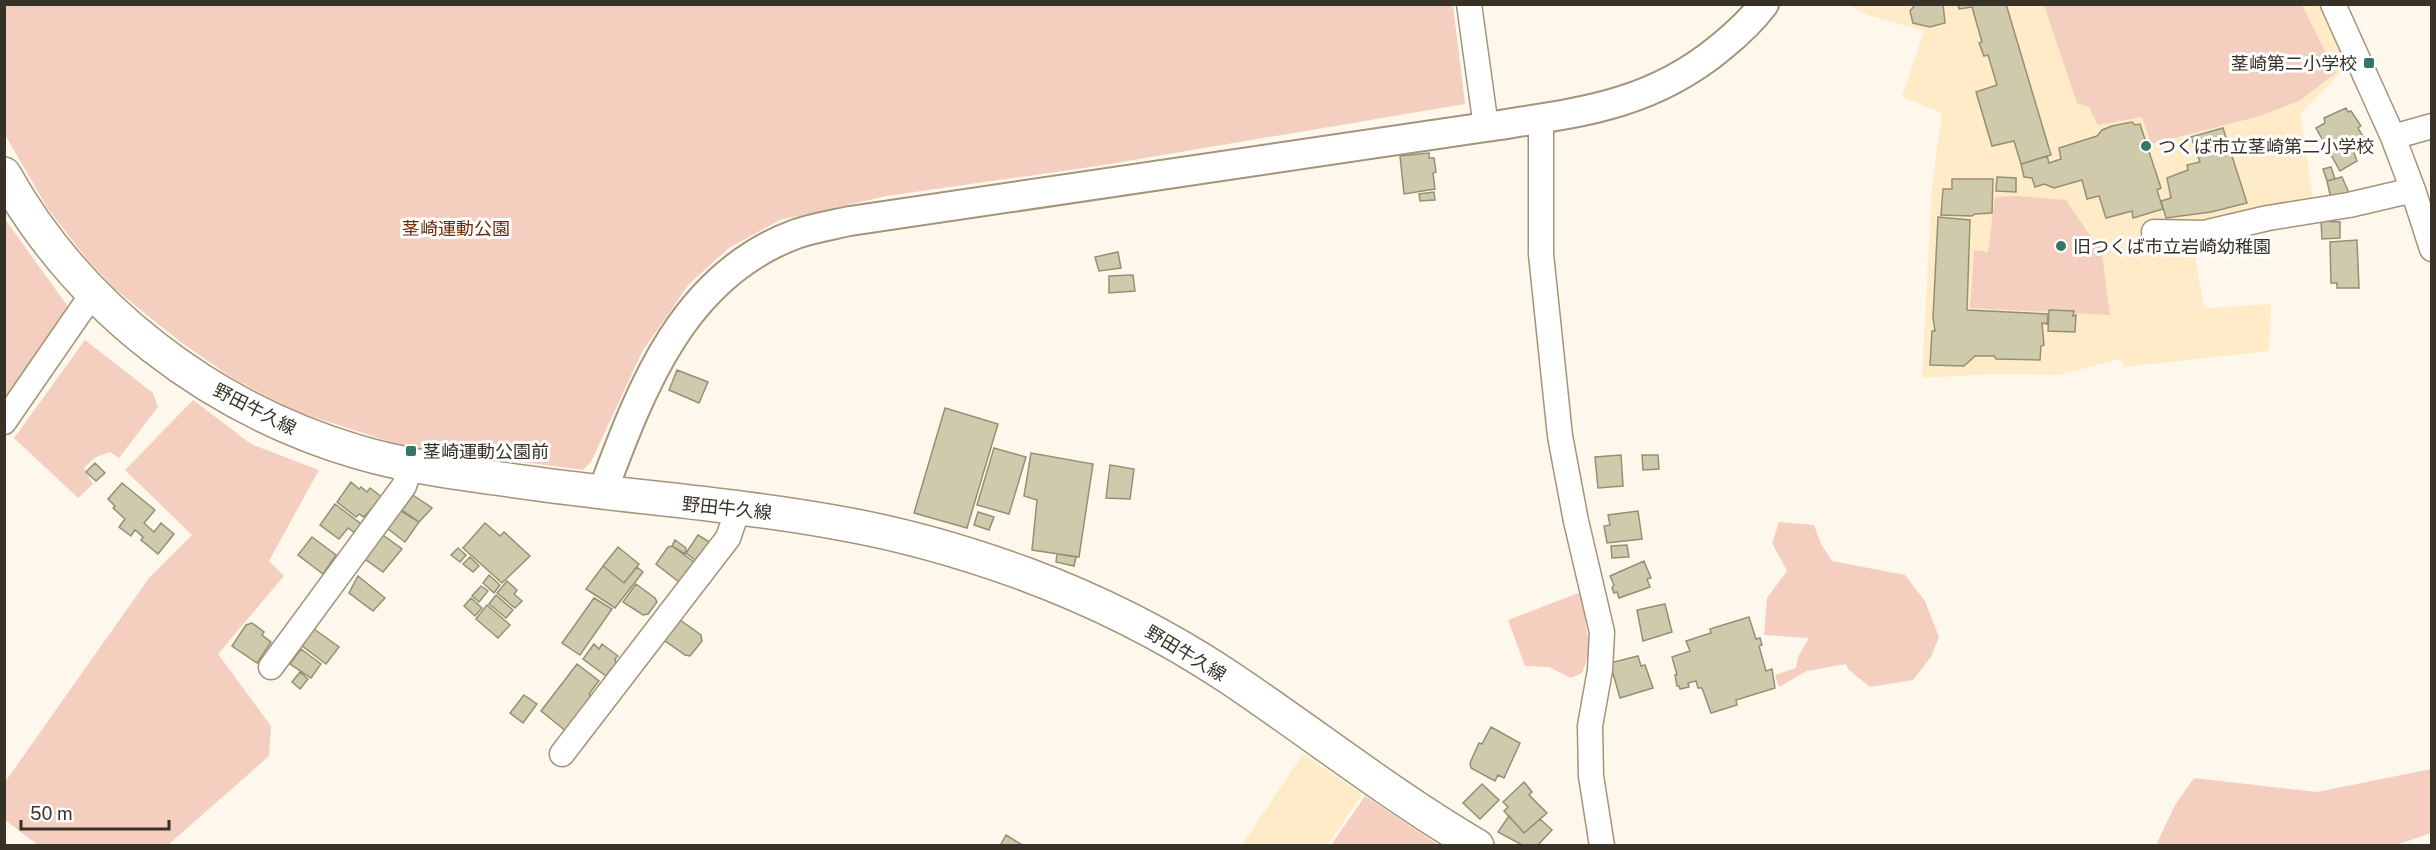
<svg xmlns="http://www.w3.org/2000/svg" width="2436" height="850" font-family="'Public Sans','Noto Sans JP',sans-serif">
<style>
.built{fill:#ffebc7}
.green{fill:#f4cfc0}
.building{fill:#cfcaac;stroke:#949073;stroke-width:1.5}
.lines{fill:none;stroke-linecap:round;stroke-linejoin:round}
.minor-casing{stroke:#a3947a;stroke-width:27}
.tertiary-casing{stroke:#a3947a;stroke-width:32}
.primary-casing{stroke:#a3947a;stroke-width:36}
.minor{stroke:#fff;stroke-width:24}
.tertiary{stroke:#fff;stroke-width:28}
.primary{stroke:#fff;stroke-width:33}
.poi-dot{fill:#347768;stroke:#fff;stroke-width:2}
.labels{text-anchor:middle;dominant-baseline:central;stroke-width:6;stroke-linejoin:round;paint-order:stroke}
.poi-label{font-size:18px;fill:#373126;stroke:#fff;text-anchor:start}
.park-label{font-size:18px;fill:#702c08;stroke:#fff}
.street-label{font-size:18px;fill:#373126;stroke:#fff}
</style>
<rect width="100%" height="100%" fill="#fef8ec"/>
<path class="built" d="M1849 5H2321L2350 64 2300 114 2314 204 2192 237 2204 308 2271 304 2269 351 2125 367 2120 359 2059 375 1996 374 1922 378 1932 186 1942 113 1902 97 1924 31 1867 15Z
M1303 754 1362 794 1328 845H1242Z"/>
<path class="green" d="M5 4 1453 5 1465 104 1098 166 887 196 780 220 729 248 689 284 642 352 591 462 583 470 403 446 295 411 234 379 182 343 148 316 114 288 86 258 48 209 5 135Z
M2044 5H2302L2336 73 2299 101 2260 116 2151 144 2142 117 2098 125 2089 107 2077 103Z
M2017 196 2066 200 2093 240 2100 239 2110 315 1970 308 1974 250 1988 252 1995 197Z
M5 219 69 308 5 403Z
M85 340 153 393 158 407 119 458 110 452 96 457 84 468 93 484 78 498 14 438Z
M193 400 251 444 319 470 269 561 284 576 218 654 271 726 269 756 168 845H38L5 820V782L149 578 192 535 125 470Z
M1779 522 1814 525 1821 544 1832 561 1905 575 1925 601 1939 637 1931 657 1913 680 1870 687 1848 669 1846 664 1807 671 1779 687 1775 675 1796 668 1798 657 1809 638 1764 635 1767 598 1787 571 1772 543Z
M1581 592 1590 651 1582 673 1571 678 1549 667 1525 666 1508 620Z
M2431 769V833L2393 846H2158L2157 843 2175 805 2194 778 2317 792Z
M1365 796 1438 845H1331Z"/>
<path class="building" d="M1916 4H1943L1945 23 1930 27 1913 23 1910 11Z
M1958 4H2006L2051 155 2021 164 2014 141 1992 146 1976 92 1997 85 1988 55 1984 56 1979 43 1982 42 1972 7 1959 9Z
M2346 108 2348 112 2351 111 2361 126 2358 128 2368 145 2354 153 2357 161 2340 171 2316 128 2325 123 2324 118Z
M2132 122 2135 125 2140 124 2161 188 2157 190 2163 209 2133 218 2132 211 2106 218 2099 196 2087 199 2082 180 2054 188 2044 184 2035 187 2032 178 2024 177 2021 164 2047 156 2049 163 2061 159 2059 148 2097 136 2102 130 2112 126Z
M2223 128 2247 203 2211 212 2166 218 2161 201 2171 198 2167 178 2188 170 2187 165 2200 162 2191 137Z
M1429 153V158H1434L1436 172 1433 173 1435 189 1404 194 1400 156Z
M2331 167 2335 179 2327 181 2323 169Z
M1997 177 2016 178V192L1996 191Z
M2342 177 2349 193 2331 199 2327 181Z
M1952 179H1993L1992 213 1975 214 1972 216 1941 215 1943 189H1952Z
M1434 192 1435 200 1420 201 1419 194Z
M1938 217 1970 220 1967 310 2048 314 2047 324 2042 323 2044 345 2041 346 2040 360 1996 359 1994 356H1975L1964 366 1930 365 1932 331H1935L1933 318Z
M2321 221 2340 222V238L2322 239Z
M2357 240 2359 288H2337V283H2331L2330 242Z
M1118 252 1121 268 1099 271 1095 257Z
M1133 275 1135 291 1109 293V276Z
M2049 310 2074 311 2073 316 2076 315 2075 332 2048 331Z
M677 370 708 382 699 403 669 390Z
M945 408 998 424 967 528 914 513Z
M994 448 1026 457 1009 514 977 505Z
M1031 453 1093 464 1079 557 1032 550 1037 500 1024 496Z
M1621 455 1623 486 1598 488 1595 457Z
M1642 455H1658L1659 469 1643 470Z
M95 463 105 473 96 481 86 472Z
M1110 465 1134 469 1130 499 1106 498Z
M351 482 359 489 361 487 367 492 370 488 382 497 364 517 359 514 356 517 337 502Z
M122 483 155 510 144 523 154 532 161 523 174 534 158 554 141 540 143 537 135 530 131 536 119 527 125 519 113 508 115 506 108 499Z
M413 495 432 508 419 522 401 511Z
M335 504 361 524 355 533 348 528 339 539 320 525Z
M399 510 403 511 419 522 405 542 387 528Z
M1638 511 1642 539 1607 543 1604 526 1610 525 1608 515Z
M978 512 994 517 989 530 974 525Z
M485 523 500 536 504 532 530 556 502 583 463 548Z
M383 535 402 549 383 572 362 557 374 542 377 543Z
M698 535 711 543 698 562 686 553Z
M312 537 336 555 323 574 298 555Z
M675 540 686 548 685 554 672 546Z
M1627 545 1629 557 1612 558 1611 546Z
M672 546 694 562 679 582 656 564 668 547Z
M618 547 639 564 624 583 603 566Z
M458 548 466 555 460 562 451 555Z
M1057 554 1076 557 1074 566 1056 562Z
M470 557 479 566 473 572 463 564Z
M1644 561 1651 578 1647 579 1650 587 1619 598 1617 592 1614 593 1612 588 1614 585 1610 576Z
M603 566 624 583 637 567 643 572 615 608 586 589Z
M489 575 500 585 494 593 483 583Z
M358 576 385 598 373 611 349 593Z
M507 581 517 590 514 594 522 601 515 608 497 593Z
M636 584 655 598 657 602 648 614 643 615 623 602Z
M481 586 488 591 479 602 472 596Z
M496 595 513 610 506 618 489 604Z
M471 598 482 608 475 616 464 606Z
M594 598 612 609 580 655 562 643Z
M1665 604 1672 632 1643 641 1637 610Z
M487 605 510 625 498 638 476 619Z
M676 617 701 635 702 641 690 656 685 655 661 638Z
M1749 617 1756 639 1760 638 1762 645 1759 646 1766 671 1772 669 1775 688 1736 700 1737 705 1711 713 1702 688H1698L1696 681 1688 683 1689 687 1680 689 1679 686H1677L1675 675H1677L1672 657 1690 651 1686 641 1711 633 1710 629Z
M252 623 264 632 262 635 271 642 257 663 232 646 246 625Z
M314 629 339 647 326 664 301 645Z
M594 644 599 649 602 644 618 656 615 659 616 663 606 676 583 659Z
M301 649 321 664 311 678 290 664Z
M1638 656 1641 666 1645 665 1653 688 1620 698 1610 663Z
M577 664 599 681 589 694 593 698 567 732 541 711Z
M300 672 308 679 300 689 292 682Z
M524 695 537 704 523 723 510 713Z
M1491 727 1520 743 1504 778 1498 775 1495 781 1471 768 1470 763 1479 743 1482 744Z
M1524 782 1532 792 1529 795 1547 813 1524 833 1504 811 1508 807 1503 802Z
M1482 784 1499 800 1480 819 1463 803Z
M1509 816 1524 833 1540 819 1552 830 1537 846H1524L1498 832Z
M1006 835 1024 846H1000Z"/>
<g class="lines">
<g class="minor-casing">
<path id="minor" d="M1469 4 1486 127
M2333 4 2393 137 2413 190 2432 249
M1541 119V254L1560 436 1576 521 1602 632 1600 670 1590 726 1591 776 1602 846
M2393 137 2432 126
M2154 232 2204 233 2268 218 2349 205 2413 190
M4 422 93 293
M271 667 404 486 411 465
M562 754 728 538 738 509"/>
</g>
<g class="tertiary-casing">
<path id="tertiary" d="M602 493C641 389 682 276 796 234 813 228 832 225 850 221L1486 127C1576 113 1649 107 1721 47 1737 34 1752 20 1764 4"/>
</g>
<g class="primary-casing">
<path id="primary" d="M4 174C79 309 212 409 358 452 412 468 468 474 523 482 628 497 735 504 839 523 902 534 965 552 1025 574 1095 600 1165 635 1227 676 1311 732 1390 795 1477 846"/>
</g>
<use href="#minor" class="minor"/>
<use href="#tertiary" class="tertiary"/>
<use href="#primary" class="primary"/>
</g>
<g class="poi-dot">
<rect x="2363" y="57" width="12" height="12" rx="3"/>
<circle cx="2146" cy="146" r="6"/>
<circle cx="2061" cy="246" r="6"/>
<rect x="405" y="445" width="12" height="12" rx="3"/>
</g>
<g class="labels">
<g class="poi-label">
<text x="2357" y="63" text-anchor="end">茎崎第二小学校</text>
<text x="2158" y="146">つくば市立茎崎第二小学校</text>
<text x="2073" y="246">旧つくば市立岩崎幼稚園</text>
<text x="423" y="451">茎崎運動公園前</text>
</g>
<g class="park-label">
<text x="456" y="228">茎崎運動公園</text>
</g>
<g class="street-label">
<text transform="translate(255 409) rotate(27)">野田牛久線</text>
<text transform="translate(727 508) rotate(6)">野田牛久線</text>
<text transform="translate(1186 653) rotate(31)">野田牛久線</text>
</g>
</g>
<rect width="2436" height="850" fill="none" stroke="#373126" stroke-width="12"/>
<path d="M21 820v9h148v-9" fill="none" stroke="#373126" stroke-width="3"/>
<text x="30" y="820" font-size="18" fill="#373126" stroke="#ffffff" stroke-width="4.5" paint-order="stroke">50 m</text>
</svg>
